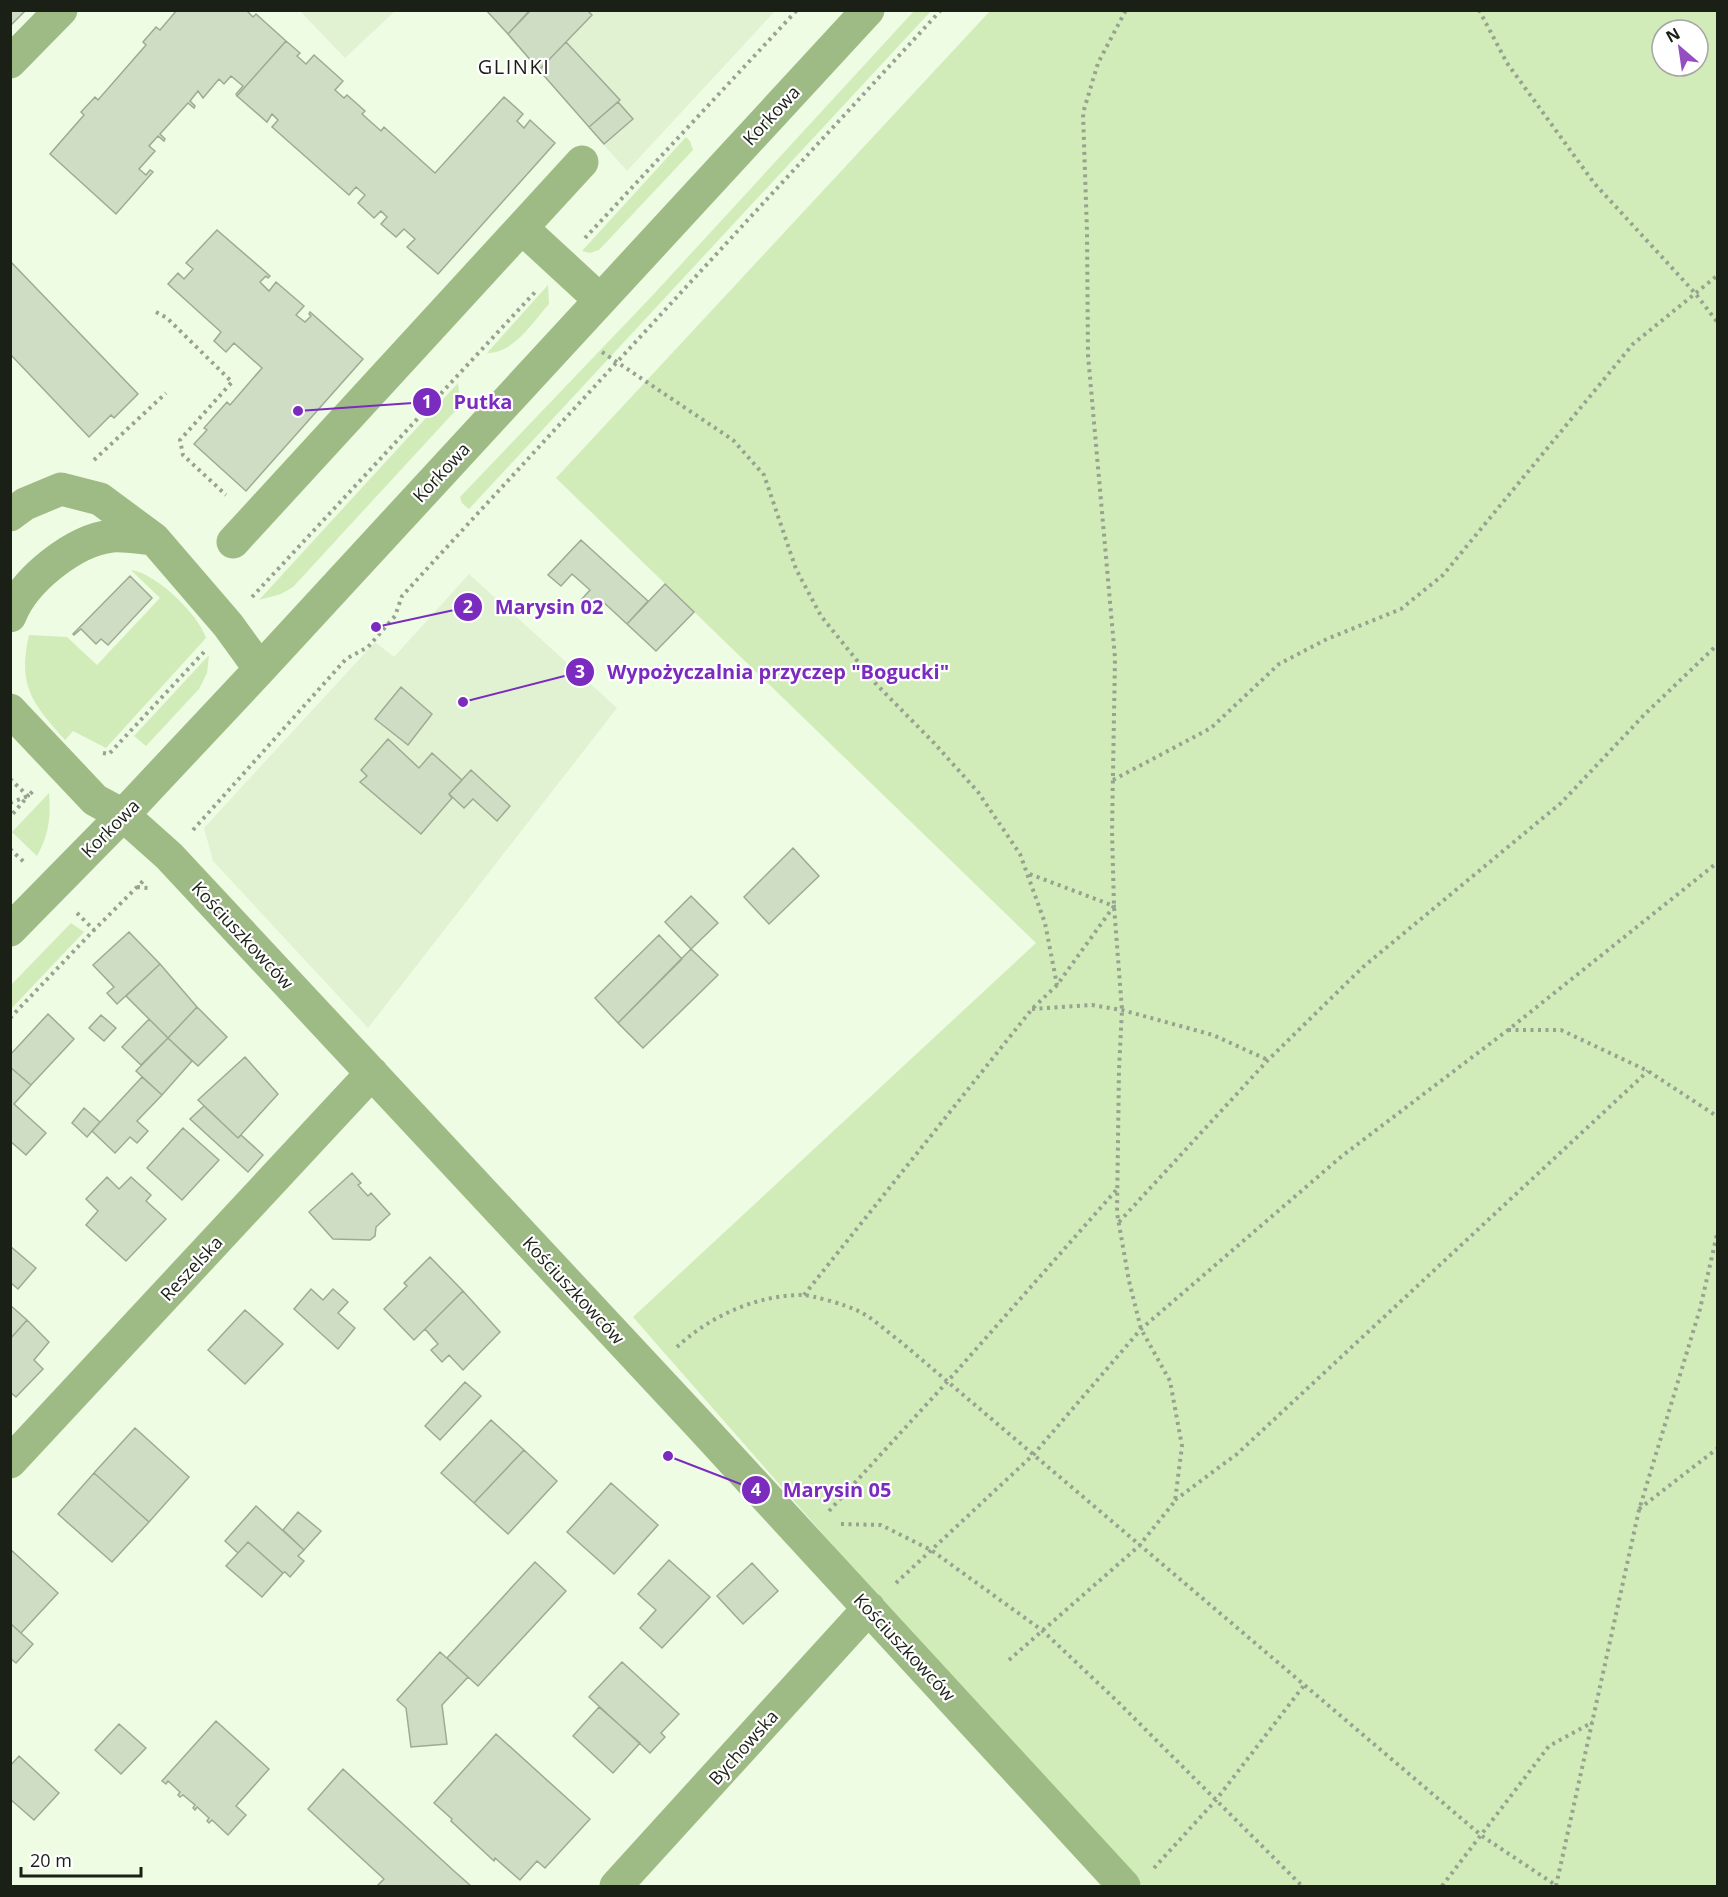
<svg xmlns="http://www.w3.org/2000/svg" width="1728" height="1897" font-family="'Open Sans',sans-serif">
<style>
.built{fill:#e1f2d3}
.green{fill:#d1ebb9;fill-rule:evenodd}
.building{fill:#d0ddc5;stroke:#9eab93;stroke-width:1.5}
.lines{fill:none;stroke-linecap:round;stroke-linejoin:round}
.path{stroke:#98a290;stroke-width:4;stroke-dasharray:3 4.5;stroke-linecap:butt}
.minor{stroke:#9fbb85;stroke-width:33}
.labels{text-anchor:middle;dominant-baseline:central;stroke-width:4.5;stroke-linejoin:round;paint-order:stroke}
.street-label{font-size:18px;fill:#1b2017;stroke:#fff}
.neighbourhood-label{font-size:20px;letter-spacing:1.5px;fill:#1b2017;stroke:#fff}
.leader{fill:none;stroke:#7b2cbf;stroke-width:2}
.callout-dot{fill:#7b2cbf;stroke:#fff;stroke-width:2}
.mark-label{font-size:18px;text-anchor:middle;font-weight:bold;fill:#fff}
.callout-label{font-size:20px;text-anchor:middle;font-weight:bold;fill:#7b2cbf;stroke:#fff;stroke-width:4.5;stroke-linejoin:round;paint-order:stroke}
</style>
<rect width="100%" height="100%" fill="#eefce3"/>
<path class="built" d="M300 11H395L345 58Z
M486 11H775L627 171Z
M469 574 617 708 368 1028 213 861 204 828 375 642 394 657Z"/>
<path class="green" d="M914 11H931L469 509 462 503 460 497 652 296Z
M990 11H1717V1886H1142L871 1589 633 1317 1036 943 556 478ZM1662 30H1698V66H1662Z
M686 137 690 141 693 150 599 250 590 253 582 251Z
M548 285 549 304C532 323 514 353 487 353Z
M458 383 459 392 456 410 293 587 281 594 259 600Z
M131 570C156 573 199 615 206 638L106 748 73 731 65 740C33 704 17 686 29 635L67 637 97 665 160 598Z
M209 655 207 673 199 689 146 746 134 736Z
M49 793C51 816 49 835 37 856L12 832Z
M71 923 84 932 11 1009V985Z"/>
<path class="building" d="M10 10H26L10 26Z
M177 10H246L253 17 256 14 286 41 237 96 236 94 243 86 231 76 224 84 219 79 203 98 198 91 190 101 195 106 194 108 188 103 160 134 165 139 164 141 158 136 149 146 155 151 139 169 146 175 150 170 153 172 116 214 50 154 84 115 81 112 95 97 98 100 146 45 143 42 156 27 160 30Z
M486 10H529L530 11 508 34Z
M587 10 592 15 539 70 508 34 530 10Z
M286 41 300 53 297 56 306 64 314 55 343 81 335 90 344 98 347 95 365 111 362 114 381 131 384 127 435 173 504 97 523 114 517 121 524 128 530 120 555 143 438 274 407 247 415 239 404 229 396 237 381 224 387 217 381 211 374 218 358 203 365 195 356 187 349 195 272 127 278 120 272 114 267 122 237 96Z
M566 42 620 100 589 127 539 70Z
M618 102 633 119 604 144 589 127Z
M217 230 270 276 268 278 266 276 260 282 269 291 276 282 304 306 296 315 305 322 311 316 309 314 310 312 363 359 246 491 194 444 207 430 204 428 227 402 230 405 262 368 234 343 226 352 214 341 221 332 168 284 178 273 184 279 193 269 186 263Z
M10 261 138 394 114 418 111 415 89 437 10 354Z
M581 540 648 601 627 624 600 599 592 608 582 599 590 590 572 574 561 586 548 575Z
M130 576 152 598 108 645 101 639 96 644 81 629 74 635 73 634Z
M665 584 694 612 656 651 627 624Z
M401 687 432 714 408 745 375 719Z
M388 739 419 768 432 753 462 780 449 794 452 798 421 834 360 782 367 776 361 770Z
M471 770 510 806 497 821 473 799 464 808 449 794Z
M793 848 819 876 769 924 744 897Z
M691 896 718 923 691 949 665 922Z
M129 932 160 964 117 1004 107 993 114 987 93 965Z
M659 935 682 959 618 1023 595 998Z
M691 949 718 975 643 1048 618 1023Z
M160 964 197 1007 168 1038 126 996Z
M197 1007 227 1037 198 1066 168 1038Z
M48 1014 74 1039 31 1085 10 1067V1055Z
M101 1015 116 1028 104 1041 89 1028Z
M149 1019 168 1038 141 1065 122 1047Z
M168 1038 192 1061 162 1095 136 1071Z
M245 1057 278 1094 238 1138 198 1100Z
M10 1067 31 1085 14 1104 46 1133 26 1155 10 1141Z
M142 1077 162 1095 137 1121 148 1131 137 1143 130 1137 115 1153 92 1131Z
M204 1106 238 1138 241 1135 263 1155 248 1172 190 1119Z
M84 1108 100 1122 87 1137 72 1123Z
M183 1128 219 1160 182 1200 147 1168Z
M352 1173 361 1183 358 1185 368 1196 371 1193 390 1214 376 1227 375 1236 370 1240 333 1239 309 1212Z
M107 1177 119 1189 131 1177 151 1195 146 1201 166 1219 126 1261 86 1225 98 1211 86 1199Z
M10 1246 36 1268 18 1289 10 1282Z
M430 1257 463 1291 414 1340 384 1309 407 1286 404 1283Z
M311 1289 323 1300 333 1289 348 1302 338 1313 355 1328 338 1349 294 1309Z
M463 1291 500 1332 463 1370 449 1355 442 1362 431 1350 438 1344 425 1329Z
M10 1305 27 1320 10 1339Z
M245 1310 283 1344 245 1384 208 1350Z
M27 1320 49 1342 34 1360 43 1369 16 1397 10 1392V1339Z
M465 1382 481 1396 440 1440 425 1426Z
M491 1420 524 1450 474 1503 441 1473Z
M135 1428 189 1477 149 1522 94 1473Z
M524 1450 557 1481 508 1534 474 1503Z
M94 1473 149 1522 112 1562 58 1514Z
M611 1483 658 1525 614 1574 567 1532Z
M256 1506 304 1550 298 1556 304 1561 290 1577 285 1572 283 1573 248 1542 238 1553 225 1541Z
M298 1512 321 1531 304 1550 283 1530Z
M248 1542 283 1573 262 1597 226 1566Z
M10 1549 58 1593 21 1633 10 1623Z
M669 1560 710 1597 662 1648 640 1628 656 1610 638 1594Z
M535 1562 566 1591 478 1686 447 1658Z
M752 1563 778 1591 743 1624 717 1596Z
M10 1623 33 1644 16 1663 10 1658Z
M440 1652 468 1677 442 1705 447 1744 411 1747 406 1708 397 1700Z
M622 1662 679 1714 661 1733 665 1737 650 1753 589 1697Z
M599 1707 640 1743 613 1773 573 1736Z
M216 1721 269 1769 236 1806 246 1815 228 1835 212 1820 209 1823 207 1821 209 1818 197 1807 195 1810 193 1808 195 1805 183 1795 180 1797 178 1795 180 1792 168 1781 166 1784 162 1781Z
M119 1724 146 1748 121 1774 95 1750Z
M496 1734 590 1819 545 1868 537 1861 520 1880 495 1858 494 1861 451 1821 452 1819 434 1803Z
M19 1756 59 1793 34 1820 10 1799V1766Z
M343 1769 454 1871 471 1886H377L384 1879 308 1809Z"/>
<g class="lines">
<path class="path" d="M1479 10 1507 63 1594 183 1695 293 1718 323
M585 238 797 10
M156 312 167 318 232 382 180 440 183 455 226 495
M602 352 733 440 764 475 796 569 821 616 876 684 934 743 978 792 1020 854 1045 923 1057 985
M94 460 166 393
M252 597 537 290
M103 753 109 754 204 652
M10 779 28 796 10 817
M1113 780 1211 728 1279 664 1327 639 1401 609 1443 575 1633 344 1718 275
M10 803 28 796 34 790
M193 830 346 659 368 647 395 616 402 596 468 524 941 10
M10 849 26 864
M137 887 148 888
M77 913 94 930 144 880
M1032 1009 1092 1005 1122 1010 1213 1035 1268 1060
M10 1018 94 930
M1508 1030H1561L1648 1071 1718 1117
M1119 1222 1268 1060 1363 967 1561 803 1645 714 1718 644
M804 1295 1032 1009 1057 985 1114 906 1027 873
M677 1347C710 1316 757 1295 802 1295 812 1295 846 1305 856 1310 871 1316 887 1332 901 1342L1482 1836 1557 1886
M1175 1500 1237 1454 1648 1071
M1639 1509 1718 1448
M829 1511 947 1382 1118 1188
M841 1524 881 1525 931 1550 1043 1631 1118 1702 1302 1886
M896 1583 1033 1455 1141 1329 1342 1156 1508 1030 1718 862
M1009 1660 1139 1546 1175 1501 1182 1446 1170 1381 1141 1329 1129 1281 1117 1213 1119 1069 1122 1010 1114 906 1112 832 1115 658 1088 355 1087 232 1083 113 1098 63 1126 10
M1154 1868 1216 1800 1305 1684
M1442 1886 1549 1746 1593 1722
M1556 1886 1639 1510 1700 1309 1718 1230"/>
<path class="minor" d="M10 62 61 10
M522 228 600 300
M10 515 25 504 61 489 100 499 154 539 228 625 260 669
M233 542 582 162
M10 616C24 580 74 540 112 536 126 535 141 538 154 539
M10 710 95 800 123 815 169 856 696 1421 1124 1886
M10 930 123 815 260 669 868 10
M10 1462 372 1073
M616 1886 869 1608"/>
</g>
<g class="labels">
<g class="street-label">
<text transform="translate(771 115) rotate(-47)">Korkowa</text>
<text transform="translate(441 472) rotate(-47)">Korkowa</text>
<text transform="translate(110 828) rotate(-45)">Korkowa</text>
<text transform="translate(243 935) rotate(47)">Kościuszkowców</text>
<text transform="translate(191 1268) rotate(-47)">Reszelska</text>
<text transform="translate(574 1290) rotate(47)">Kościuszkowców</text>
<text transform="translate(905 1647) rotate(47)">Kościuszkowców</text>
<text transform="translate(743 1747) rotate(-48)">Bychowska</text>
</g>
<g class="neighbourhood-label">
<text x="514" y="66">GLINKI</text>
</g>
</g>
<path class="leader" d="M298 411L427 402M376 627L468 607M463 702L580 672M668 1456L756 1490"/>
<g class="callout-dot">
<circle cx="298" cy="411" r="6"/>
<circle cx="376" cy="627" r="6"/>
<circle cx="463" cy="702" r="6"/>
<circle cx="668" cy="1456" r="6"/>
<circle cx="427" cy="402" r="15"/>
<circle cx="468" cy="607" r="15"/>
<circle cx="580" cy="672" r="15"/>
<circle cx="756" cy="1490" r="15"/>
</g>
<g class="mark-label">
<text x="427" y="408">1</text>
<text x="468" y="613">2</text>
<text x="580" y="678">3</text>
<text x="756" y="1496">4</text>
</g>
<g class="callout-label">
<text x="483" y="409">Putka</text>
<text x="549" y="614">Marysin 02</text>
<text x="778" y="679">Wypożyczalnia przyczep "Bogucki"</text>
<text x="837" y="1497">Marysin 05</text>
</g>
<rect width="1728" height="1897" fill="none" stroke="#1b2017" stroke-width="24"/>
<g transform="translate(1680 48) rotate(331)"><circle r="28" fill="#ffffff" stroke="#a4a6a2" stroke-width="1.5"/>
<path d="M0-4.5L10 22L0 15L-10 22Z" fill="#954ec2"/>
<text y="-9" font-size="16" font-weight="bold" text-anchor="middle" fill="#1b2017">N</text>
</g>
<path d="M21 1867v9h120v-9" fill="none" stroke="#1b2017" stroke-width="3"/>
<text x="30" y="1867" font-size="18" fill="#1b2017" stroke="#ffffff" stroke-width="4.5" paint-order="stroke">20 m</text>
</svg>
